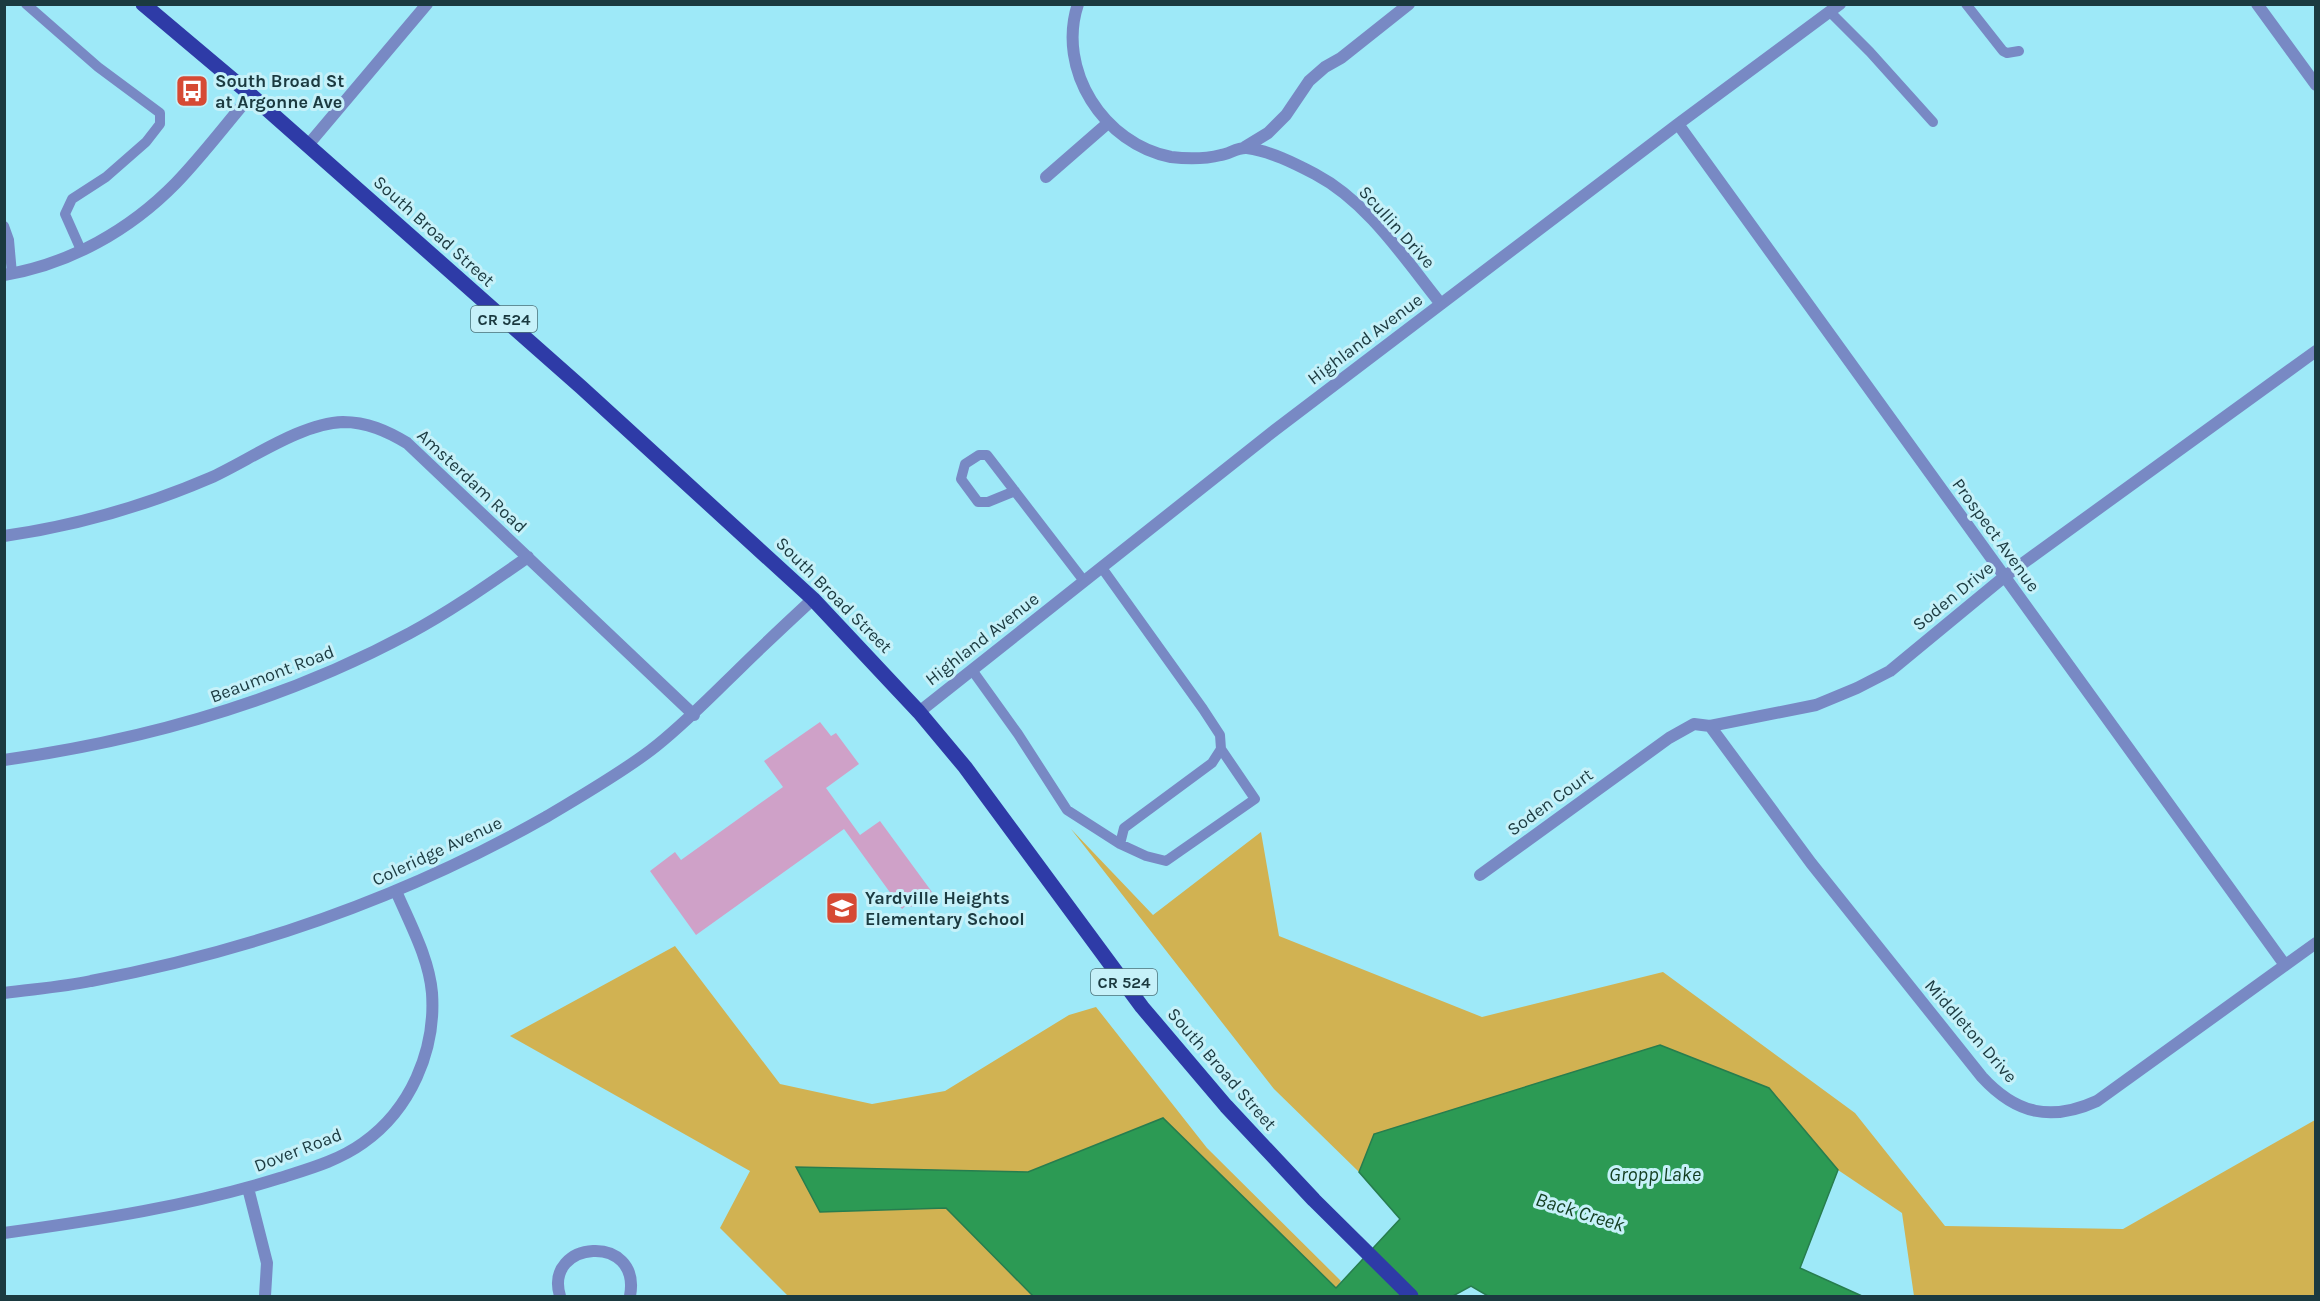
<svg xmlns="http://www.w3.org/2000/svg" width="2320" height="1301" font-family="Karla,sans-serif">
<style>
.green{fill:#d1b252}
.water{fill:#2c9a54;stroke:#277d4e;stroke-width:1.5}
.building{fill:#cfa1c8}
.lines{fill:none;stroke-linecap:round;stroke-linejoin:round}
.lane{stroke:#7889c4;stroke-width:10}
.street{stroke:#7889c4;stroke-width:12}
.primary{stroke:#2e3ba7;stroke-width:15}
.labels{text-anchor:middle;dominant-baseline:central;stroke-width:6;stroke-linejoin:round;paint-order:stroke}
.shield{fill:#c6f1f9;stroke:#4e7178;stroke-width:1.5}
.shield-label{font-size:16px;font-weight:bold;fill:#1b3a40}
.poi-label{font-size:18px;font-weight:bold;fill:#1b3a40;stroke:#c6f1f9;text-anchor:start}
.street-label{font-size:18px;fill:#1b3a40;stroke:#c6f1f9}
.water-label{font-size:20px;font-style:italic;fill:#133e21;stroke:#c6f1f9}
</style>
<rect width="100%" height="100%" fill="#9ee9f8"/>
<path class="green" d="M1071 829 1153 915 1261 832 1279 936 1482 1017 1663 972 1855 1113 1945 1226 2123 1229 2315 1120V1296H1914L1902 1213 1838 1170 1769 1088 1374 1134 1359 1172 1274 1089Z
M675 946 780 1084 872 1104 945 1091 1069 1015 1096 1007 1207 1148 1341 1281 1336 1288 1163 1118 1028 1172 797 1167 820 1212 946 1208 1033 1296H788L720 1228 750 1171 510 1036Z"/>
<path class="water" d="M1660 1045 1769 1088 1838 1170 1800 1268 1862 1296H1488L1471 1286 1453 1296H1033L946 1208 820 1212 796 1167 1028 1172 1163 1118 1336 1288 1400 1219 1359 1172 1374 1134Z"/>
<path class="building" d="M820 722 831 736 836 733 859 764 826 788 860 835 880 821 932 892 911 907 908 904 902 909 844 829 696 935 650 871 675 852 681 860 783 787 764 761Z"/>
<g class="lines">
<path class="lane" d="M26 4 98 67 160 113V124L146 142 106 177 72 199 65 214 81 250
M1966 4 2003 51 2007 53 2019 51
M1830 12 1870 52 1933 122
M4 226 9 240 12 274
M1015 491 988 502H978L961 479 965 464 979 455H987L1084 581
M972 670 1018 734 1067 810 1120 844 1146 856 1166 861 1255 799 1221 749 1220 735 1203 709 1102 568
M1120 844 1124 828 1212 763 1221 749"/>
<path class="street" d="M1078 4C1056 70 1104 144 1171 157 1187 159 1205 159 1221 155 1229 154 1238 147 1247 148 1270 151 1294 163 1315 174 1368 202 1404 258 1441 304
M2257 4 2316 85
M1678 124 2285 965
M308 145 427 4
M1245 147 1268 133 1286 115 1309 81 1325 67 1341 58 1409 4
M1046 177 1108 123
M4 275C70 264 130 230 176 183 203 155 226 124 251 95
M4 536C74 526 145 506 210 478 248 461 301 423 343 422 367 422 387 431 407 443L694 715
M919 712 1275 430 1678 124 1840 4
M1710 726 1811 863 1982 1077C2016 1114 2051 1122 2097 1101L2316 943
M4 760C146 740 284 701 410 633 451 611 489 584 528 557
M1480 875 1669 738 1694 724 1710 726 1816 705 1857 688 1890 671 2004 577 2316 351
M4 993C33 989 63 987 91 981 250 951 405 897 546 817 581 796 618 775 651 750 681 727 706 701 733 675 759 649 786 624 813 599
M248 1188 267 1263 265 1296
M4 1233C97 1220 190 1206 280 1178 308 1169 338 1161 363 1143 410 1110 436 1051 432 993 429 958 410 924 396 891
M560 1296C543 1240 642 1232 630 1296"/>
<path class="primary" d="M143 4 251 95 581 387 813 599 919 712 965 767 1142 1007 1226 1106 1314 1200 1411 1296"/>
</g>
<defs>
<g id="bus-square" transform="scale(1.725)"><rect x="-9" y="-9" width="18" height="18" rx="4" fill="#d64a34" stroke="#c6f1f9"/><path d="M-5-6H5V4H4V6H2V4H-2V6H-4V4H-5ZM-3.5-4V0h7V-4ZM-3.5 1.2v1.5H-2V1.2ZM2 1.2v1.5H3.5V1.2Z" fill="#fff"/></g>
<g id="school-square" transform="scale(1.725)"><rect x="-9" y="-9" width="18" height="18" rx="4" fill="#d64a34" stroke="#c6f1f9"/><path d="M0-5L7-2L0 1L-7-2ZM-4 1L0 2.5L4 1V4Q0 6-4 4Z" fill="#fff"/></g>
</defs>
<g fill-rule="evenodd">
<use href="#bus-square" x="192" y="91"/>
<use href="#school-square" x="842" y="908"/>
</g>
<g class="labels">
<g class="shield">
<rect x="471" y="306" width="66" height="26" rx="4.5"/>
<rect x="1091" y="969" width="66" height="26" rx="4.5"/>
</g>
<g class="shield-label">
<text x="504" y="319">CR 524</text>
<text x="1124" y="982">CR 524</text>
</g>
<g class="poi-label">
<text x="215" y="81">South Broad St<tspan x="215" dy="21">at Argonne Ave</tspan></text>
<text x="865" y="898">Yardville Heights<tspan x="865" dy="21">Elementary School</tspan></text>
</g>
<g class="street-label">
<text transform="translate(1397 227) rotate(48)">Scullin Drive</text>
<text transform="translate(434 231) rotate(42)">South Broad Street</text>
<text transform="translate(1365 339) rotate(-37)">Highland Avenue</text>
<text transform="translate(472 481) rotate(43)">Amsterdam Road</text>
<text transform="translate(1996 535) rotate(54)">Prospect Avenue</text>
<text transform="translate(834 595) rotate(45)">South Broad Street</text>
<text transform="translate(1953 596) rotate(-39)">Soden Drive</text>
<text transform="translate(982 639) rotate(-38)">Highland Avenue</text>
<text transform="translate(272 674) rotate(-21)">Beaumont Road</text>
<text transform="translate(1550 802) rotate(-36)">Soden Court</text>
<text transform="translate(437 851) rotate(-25)">Coleridge Avenue</text>
<text transform="translate(1971 1031) rotate(49)">Middleton Drive</text>
<text transform="translate(1222 1069) rotate(49)">South Broad Street</text>
<text transform="translate(298 1150) rotate(-21)">Dover Road</text>
</g>
<g class="water-label">
<text x="1655" y="1174">Gropp Lake</text>
<text transform="translate(1580 1212) rotate(17)">Back Creek</text>
</g>
</g>
<rect width="2320" height="1301" fill="none" stroke="#1b3a40" stroke-width="12"/>
</svg>
